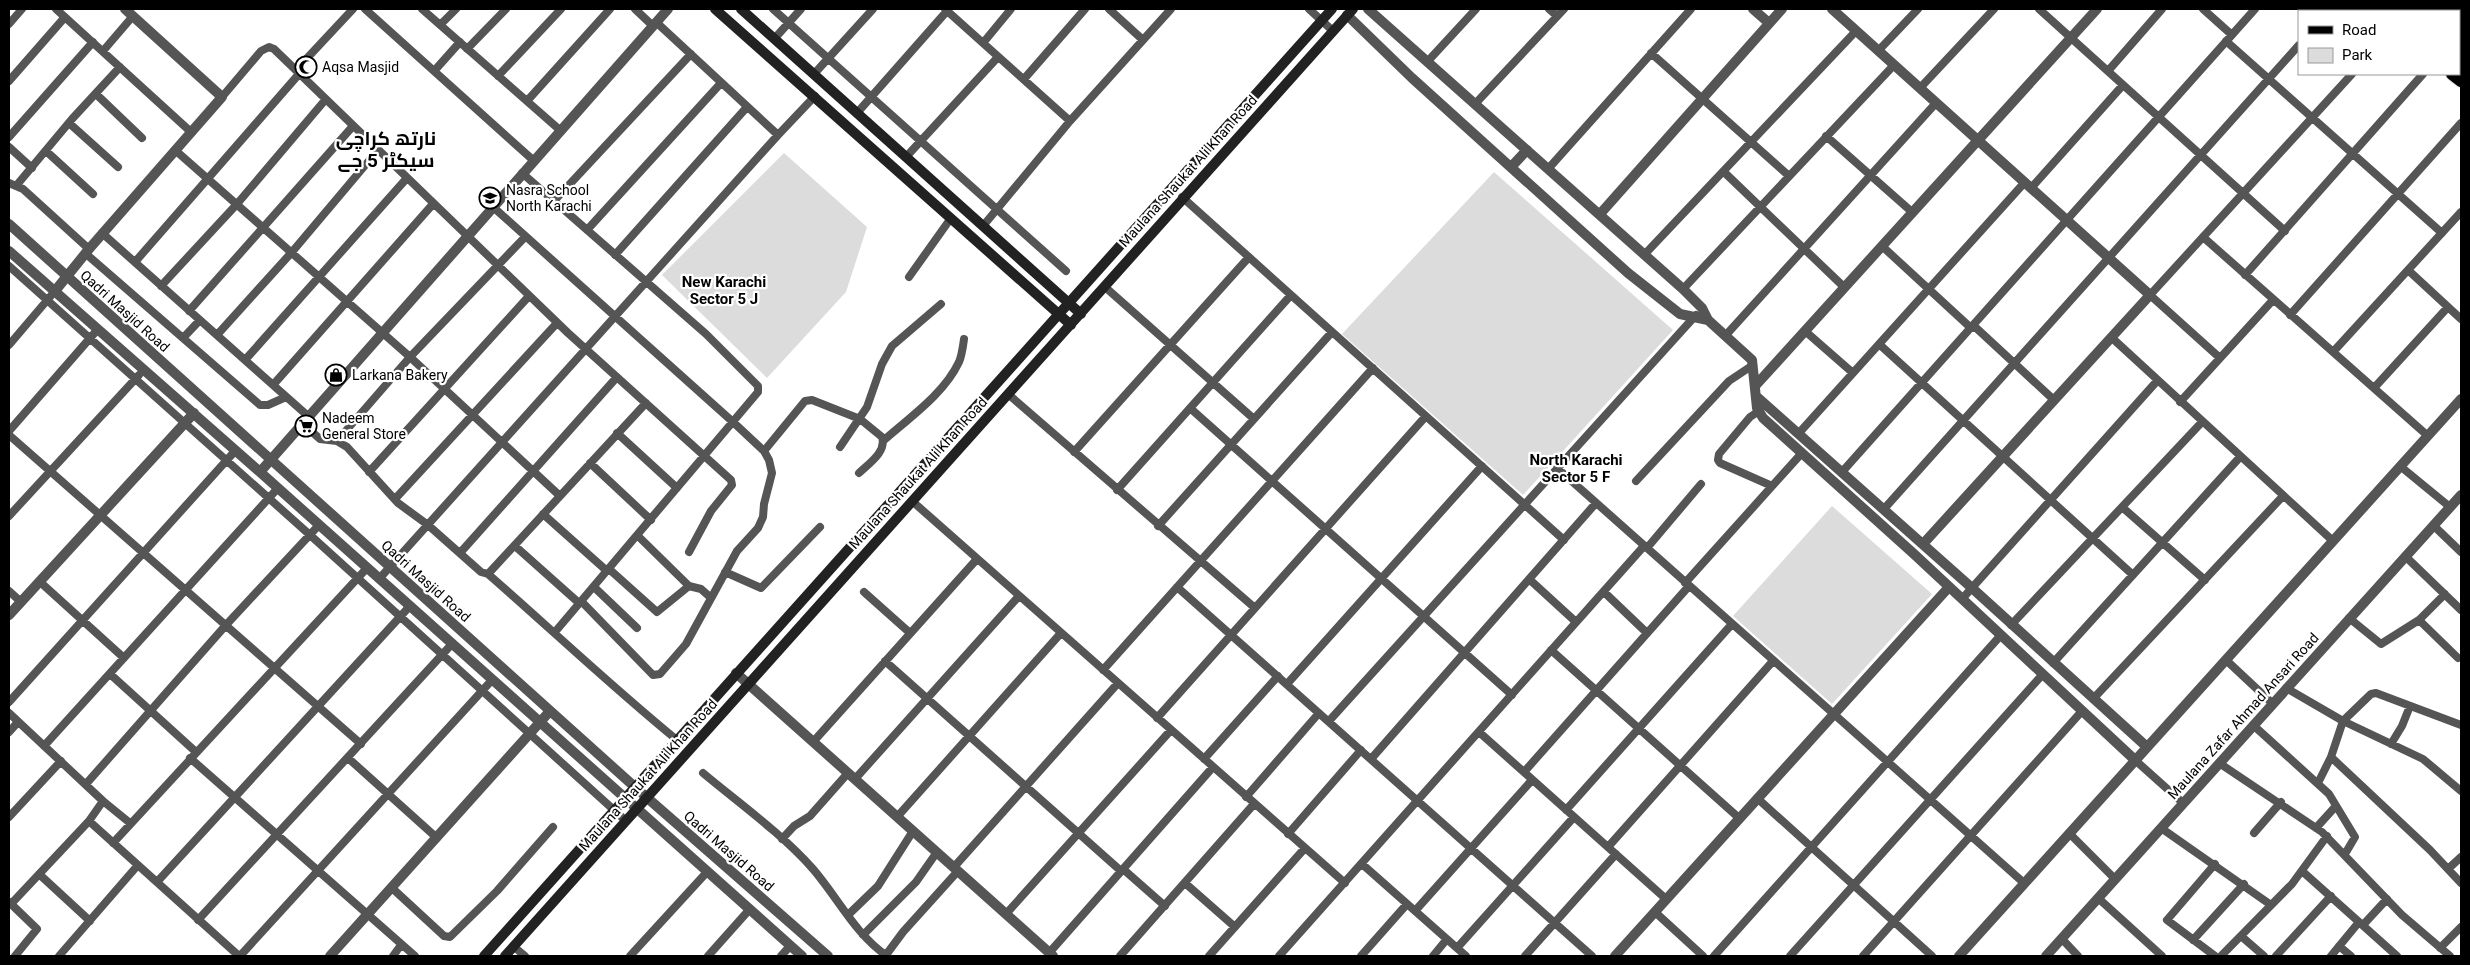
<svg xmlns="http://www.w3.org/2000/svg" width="2470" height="965" font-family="Roboto,Cairo,sans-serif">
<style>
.green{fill:#dcdcdc}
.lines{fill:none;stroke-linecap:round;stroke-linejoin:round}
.primary-casing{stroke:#dbdbdb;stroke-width:14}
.minor{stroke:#555;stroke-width:8}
.tertiary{stroke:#555;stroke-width:10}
.secondary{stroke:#222;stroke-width:10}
.primary{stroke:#000;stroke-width:12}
.labels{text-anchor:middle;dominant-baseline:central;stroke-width:4.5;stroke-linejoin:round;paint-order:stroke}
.poi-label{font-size:14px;fill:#000;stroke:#fff;text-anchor:start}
.street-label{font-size:14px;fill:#000;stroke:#fff}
.neighbourhood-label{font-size:15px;font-weight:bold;fill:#000;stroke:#fff}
.district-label{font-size:19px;font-weight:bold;fill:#000;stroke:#fff}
</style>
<rect width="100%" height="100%" fill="#fff"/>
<path class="green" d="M784 153 867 227 846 292 767 378 662 275Z
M1494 172 1673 330 1523 495 1342 334Z
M1832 506 1932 594 1832 704 1733 616Z"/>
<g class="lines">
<g class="primary-casing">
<path id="primary" d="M2378 9 2381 11
M2412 9 2415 11
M2459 49 2461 51
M2452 74 2461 81"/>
</g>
<path class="minor" d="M56 9 191 132
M365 9 533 160
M422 9 561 131
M635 9 653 26
M773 9 1066 271
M945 9 1070 121
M1109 9 1143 40
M1309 9 1333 31
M1549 9 1557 16
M2039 9 2285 231
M2203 9 2232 35
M2329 11 2331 9
M656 22 778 135
M9 24 22 9
M440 25 456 9
M775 38 801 9
M2226 41 2442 233
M983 43 1011 9
M467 49 506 9
M103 51 133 16
M1878 51 1918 9
M1651 53 1789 176
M1428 61 1476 9
M296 70 353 9
M435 70 460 42
M2108 71 2162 9
M814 74 873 9
M498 76 561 9
M1024 79 1085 9
M9 81 65 17
M1920 88 1994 9
M96 94 142 138
M222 97 261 51 269 47 274 49 568 333 731 480 732 485 711 511 689 552
M527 101 610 9
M1475 104 1564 9
M857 113 947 11
M69 123 118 167
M1826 136 1912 212
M9 137 93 42
M9 147 32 168
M175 150 410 357 560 496
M46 151 93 194
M906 157 998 57
M1548 169 1691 9
M1724 172 1844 287
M522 173 706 334 758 386V392L555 632
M9 183 23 189 89 249
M16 186 72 119 120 67
M2031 188 2123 85
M1182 197 1564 540
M554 201 691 54
M493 207 733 422 764 451 769 460 772 473 764 504 763 517 758 528 737 551 686 644 660 674 653 675 582 602
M983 226 1070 121 1171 9
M587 230 721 83
M102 233 308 416
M2203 237 2428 436
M1883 247 1971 328
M85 253 260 405H268L286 397
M615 255 747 107
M1644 255 1856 31
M135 262 299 74
M9 266 310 535 625 820
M2408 270 2461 319
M2245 275 2423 74
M909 277 951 218
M161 286 237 204 326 99
M1105 287 1254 419
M1683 289 1894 65
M189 311 353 126
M2290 315 2461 123
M1973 325 2054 400
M1805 331 1853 373
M217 335 292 252 378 150
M1726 335 1936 103
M2111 337 2333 541
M183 338 200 320
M1879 344 2133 575
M9 345 55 291
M2333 352 2461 212
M2220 358 2150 295 2352 74
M245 360 407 178
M273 385 433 204
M2374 388 2448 307
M1008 394 1255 608
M2180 402 2273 300
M1190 408 1512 695
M1759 411 1750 417 1719 454 1718 460 1720 463 1772 486
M302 423 320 439 337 441 347 447 398 503 428 525 481 572 488 574 646 403
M9 431 98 329
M617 433 677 488
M1799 433 2025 182
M9 435 361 744
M337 441 410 357 525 237
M883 441C909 418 944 394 959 362 962 355 963 346 964 339
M840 447 867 407 882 364 892 346 941 304
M764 451 805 401 812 400 860 419 882 437C887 452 868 464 859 473
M1074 452 1249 257
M590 463 651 520
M2400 466 2450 507
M1557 468 2024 883
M369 472 529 296
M1842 472 2255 9
M1636 481 1729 381 1753 365
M1117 490 1291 295
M395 499 557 323
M912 501 1345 883
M2122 507 2205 580
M1884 509 2299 45
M543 514 607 571
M9 516 139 375
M2433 525 2461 552
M1158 526 1332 332
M637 535 689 586 701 589 710 597
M515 546 579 603
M1647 548 1701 484
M460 553 617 377
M2405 556 2461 610
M609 569 657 612 689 586
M725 572 761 588 820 527
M488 574C551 629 612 687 677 740
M379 579 778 135 815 96
M1529 579 1576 622
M39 581 124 658
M1685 583 1801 454
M594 587 637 628
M1177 587 1592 956
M9 591 21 602
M864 592 910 633
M1604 592 1647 633
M1962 599 2157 381
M2349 618 2381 644 2419 620 2445 594
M2419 620 2458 658
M2011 625 2202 422
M1551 650 1739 818
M2226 660 2273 704
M885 661 1121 871
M2053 663 2240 457
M1103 670 1373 368
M110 674 196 752
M1287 684 1482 466
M2286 688 2343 721 2423 759 2461 791
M2093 699 2283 496
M9 702 235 451
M9 713 103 801 89 821 11 904
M1157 718 1426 416
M1329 721 1696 315
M2253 725 2329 794 2355 837 2345 854
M9 732 18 722
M1479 732 1666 899
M813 742 977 559
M2391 744 2402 726 2410 706
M44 746 278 488
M2331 757 2430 850 2461 883
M190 758 415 956
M348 758 437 838
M1204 759 1278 676
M1371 759 1596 503
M2135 760 2183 803
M2219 763 2322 832 2402 915 2450 956
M1524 772 1689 586
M703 773C740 804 781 833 813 869 838 898 855 934 887 956
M855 779 1019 596
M2318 783 2331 757 2343 721 2371 694 2376 693 2461 725
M86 784 226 625 319 525
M1246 797 1319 713
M1757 798 1932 956
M103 801 130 823
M1566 810 1732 624
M9 817 61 761
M897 817 1061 633
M89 821 239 956
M2161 828 2271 905
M2316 828 2335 807
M2069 833 2115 879
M2254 833 2281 802
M1288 834 1361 750
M782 839 794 826 810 816 848 773
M113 843 367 568
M1608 847 1773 661
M1362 864 1466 956
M954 867 1118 683
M1123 869 1165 906
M2448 869 2461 857
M2302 871 2397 956
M39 874 90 921
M157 882 409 607
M1185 883 1235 927
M392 888 444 936 450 937 497 891 553 827
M2098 898 2162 956
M9 902 37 929 15 956
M1415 911 1532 780
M1655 912 1703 956
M1006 914 1171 730
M848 915 878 886 913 831
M198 920 451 645
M2363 925 2387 899
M863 935 916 882 937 852
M2241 936 2264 956
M2062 939 2078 956
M2193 940 2244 884
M513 946 525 956
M2339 946 2351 956
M1457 948 1574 817
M2440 948 2461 927
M1049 953 1213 767
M886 955 903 932 958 871
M59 956 138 865
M240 956 492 680
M393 956 401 945
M630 956 707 872
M708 956 749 910
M781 956 790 946
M1120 956 1254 804
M1209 956 1305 848
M1279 956 1644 546
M1361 956 1407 904
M1433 956 1447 939
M1525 956 1616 854
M1714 956 2001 635
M1790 956 2043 674
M1863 956 2082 711
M2215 956 2167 920 2215 864
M2221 956 2292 884 2327 836
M2276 956 2331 896
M2331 956 2359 922"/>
<path class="tertiary" d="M1368 9 1683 289 1702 308 1708 320 1752 360 1757 408 1763 418 1914 554 2135 760
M1753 9 1769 23
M1832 9 2150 295 1923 544
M1347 15 1412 78 1628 273 1680 314 1708 320
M1512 166 1527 150
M1600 214 1782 9
M9 224 636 788 828 956
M9 251 260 472 802 956
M55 291 89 249 222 97 125 9
M1756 385 2097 9
M1757 397 1972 588 2147 747
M260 472 668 9
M9 615 194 413
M736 673 1053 956
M330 956 550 711
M1615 956 1949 587
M1959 956 2461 399
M2046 956 2461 495"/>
<path class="secondary" d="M715 9 1071 325
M741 9 1081 314
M484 956 1332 9
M505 956 1353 9"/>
<use href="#primary" class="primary"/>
</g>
<defs>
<g id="mosque-ring" transform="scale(1.125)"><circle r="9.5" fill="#fff" stroke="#000" stroke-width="1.5"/><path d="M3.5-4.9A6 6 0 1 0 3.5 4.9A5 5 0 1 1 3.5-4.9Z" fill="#000"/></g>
<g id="school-ring" transform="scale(1.125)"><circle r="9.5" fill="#fff" stroke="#000" stroke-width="1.5"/><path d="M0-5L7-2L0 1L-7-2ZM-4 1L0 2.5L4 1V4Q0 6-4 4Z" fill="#000"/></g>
<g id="shop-ring" transform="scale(1.125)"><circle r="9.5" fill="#fff" stroke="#000" stroke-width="1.5"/><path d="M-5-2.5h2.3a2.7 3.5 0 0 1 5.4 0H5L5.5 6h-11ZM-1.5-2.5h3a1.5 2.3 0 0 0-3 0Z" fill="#000"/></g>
<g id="supermarket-ring" transform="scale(1.125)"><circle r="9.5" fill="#fff" stroke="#000" stroke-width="1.5"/><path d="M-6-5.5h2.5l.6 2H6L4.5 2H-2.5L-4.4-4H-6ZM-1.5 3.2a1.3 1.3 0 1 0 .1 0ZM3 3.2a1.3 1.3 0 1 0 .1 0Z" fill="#000"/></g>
</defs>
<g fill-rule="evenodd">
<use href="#mosque-ring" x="306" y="67"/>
<use href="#school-ring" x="490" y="198"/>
<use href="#shop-ring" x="336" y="375"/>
<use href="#supermarket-ring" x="306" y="426"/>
</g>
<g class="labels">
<g class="poi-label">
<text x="322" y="67">Aqsa Masjid</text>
<text x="506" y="190">Nasra School<tspan x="506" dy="16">North Karachi</tspan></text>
<text x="352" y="375">Larkana Bakery</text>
<text x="322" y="418">Nadeem<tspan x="322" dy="16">General Store</tspan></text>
</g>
<g class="street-label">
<text transform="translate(1188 171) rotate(-48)">Maulana Shaukat Ali Khan Road</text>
<text transform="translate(125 311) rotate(42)">Qadri Masjid Road</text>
<text transform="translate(918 473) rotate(-48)">Maulana Shaukat Ali Khan Road</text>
<text transform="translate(426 581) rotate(42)">Qadri Masjid Road</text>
<text transform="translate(2243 716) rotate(-48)">Maulana Zafar Ahmad Ansari Road</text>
<text transform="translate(648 775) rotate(-48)">Maulana Shaukat Ali Khan Road</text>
<text transform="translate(729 851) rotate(41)">Qadri Masjid Road</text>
</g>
<g class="neighbourhood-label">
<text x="724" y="282">New Karachi<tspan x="724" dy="17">Sector 5 J</tspan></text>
<text x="1576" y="460">North Karachi<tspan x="1576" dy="17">Sector 5 F</tspan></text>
</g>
<g class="district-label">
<text x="386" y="138">نارتھ کراچی<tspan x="386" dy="22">سیکٹر 5 جے</tspan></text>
</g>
</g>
<rect width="2470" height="965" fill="none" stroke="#000000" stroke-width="20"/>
<rect x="2298" y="10" width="162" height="65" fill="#ffffff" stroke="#999999"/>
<rect x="2308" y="26" width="25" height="8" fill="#000000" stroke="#999999"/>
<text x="2342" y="35" font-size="15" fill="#000000">Road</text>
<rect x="2308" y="48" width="25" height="15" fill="#dcdcdc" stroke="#999999"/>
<text x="2342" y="60" font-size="15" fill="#000000">Park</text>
</svg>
